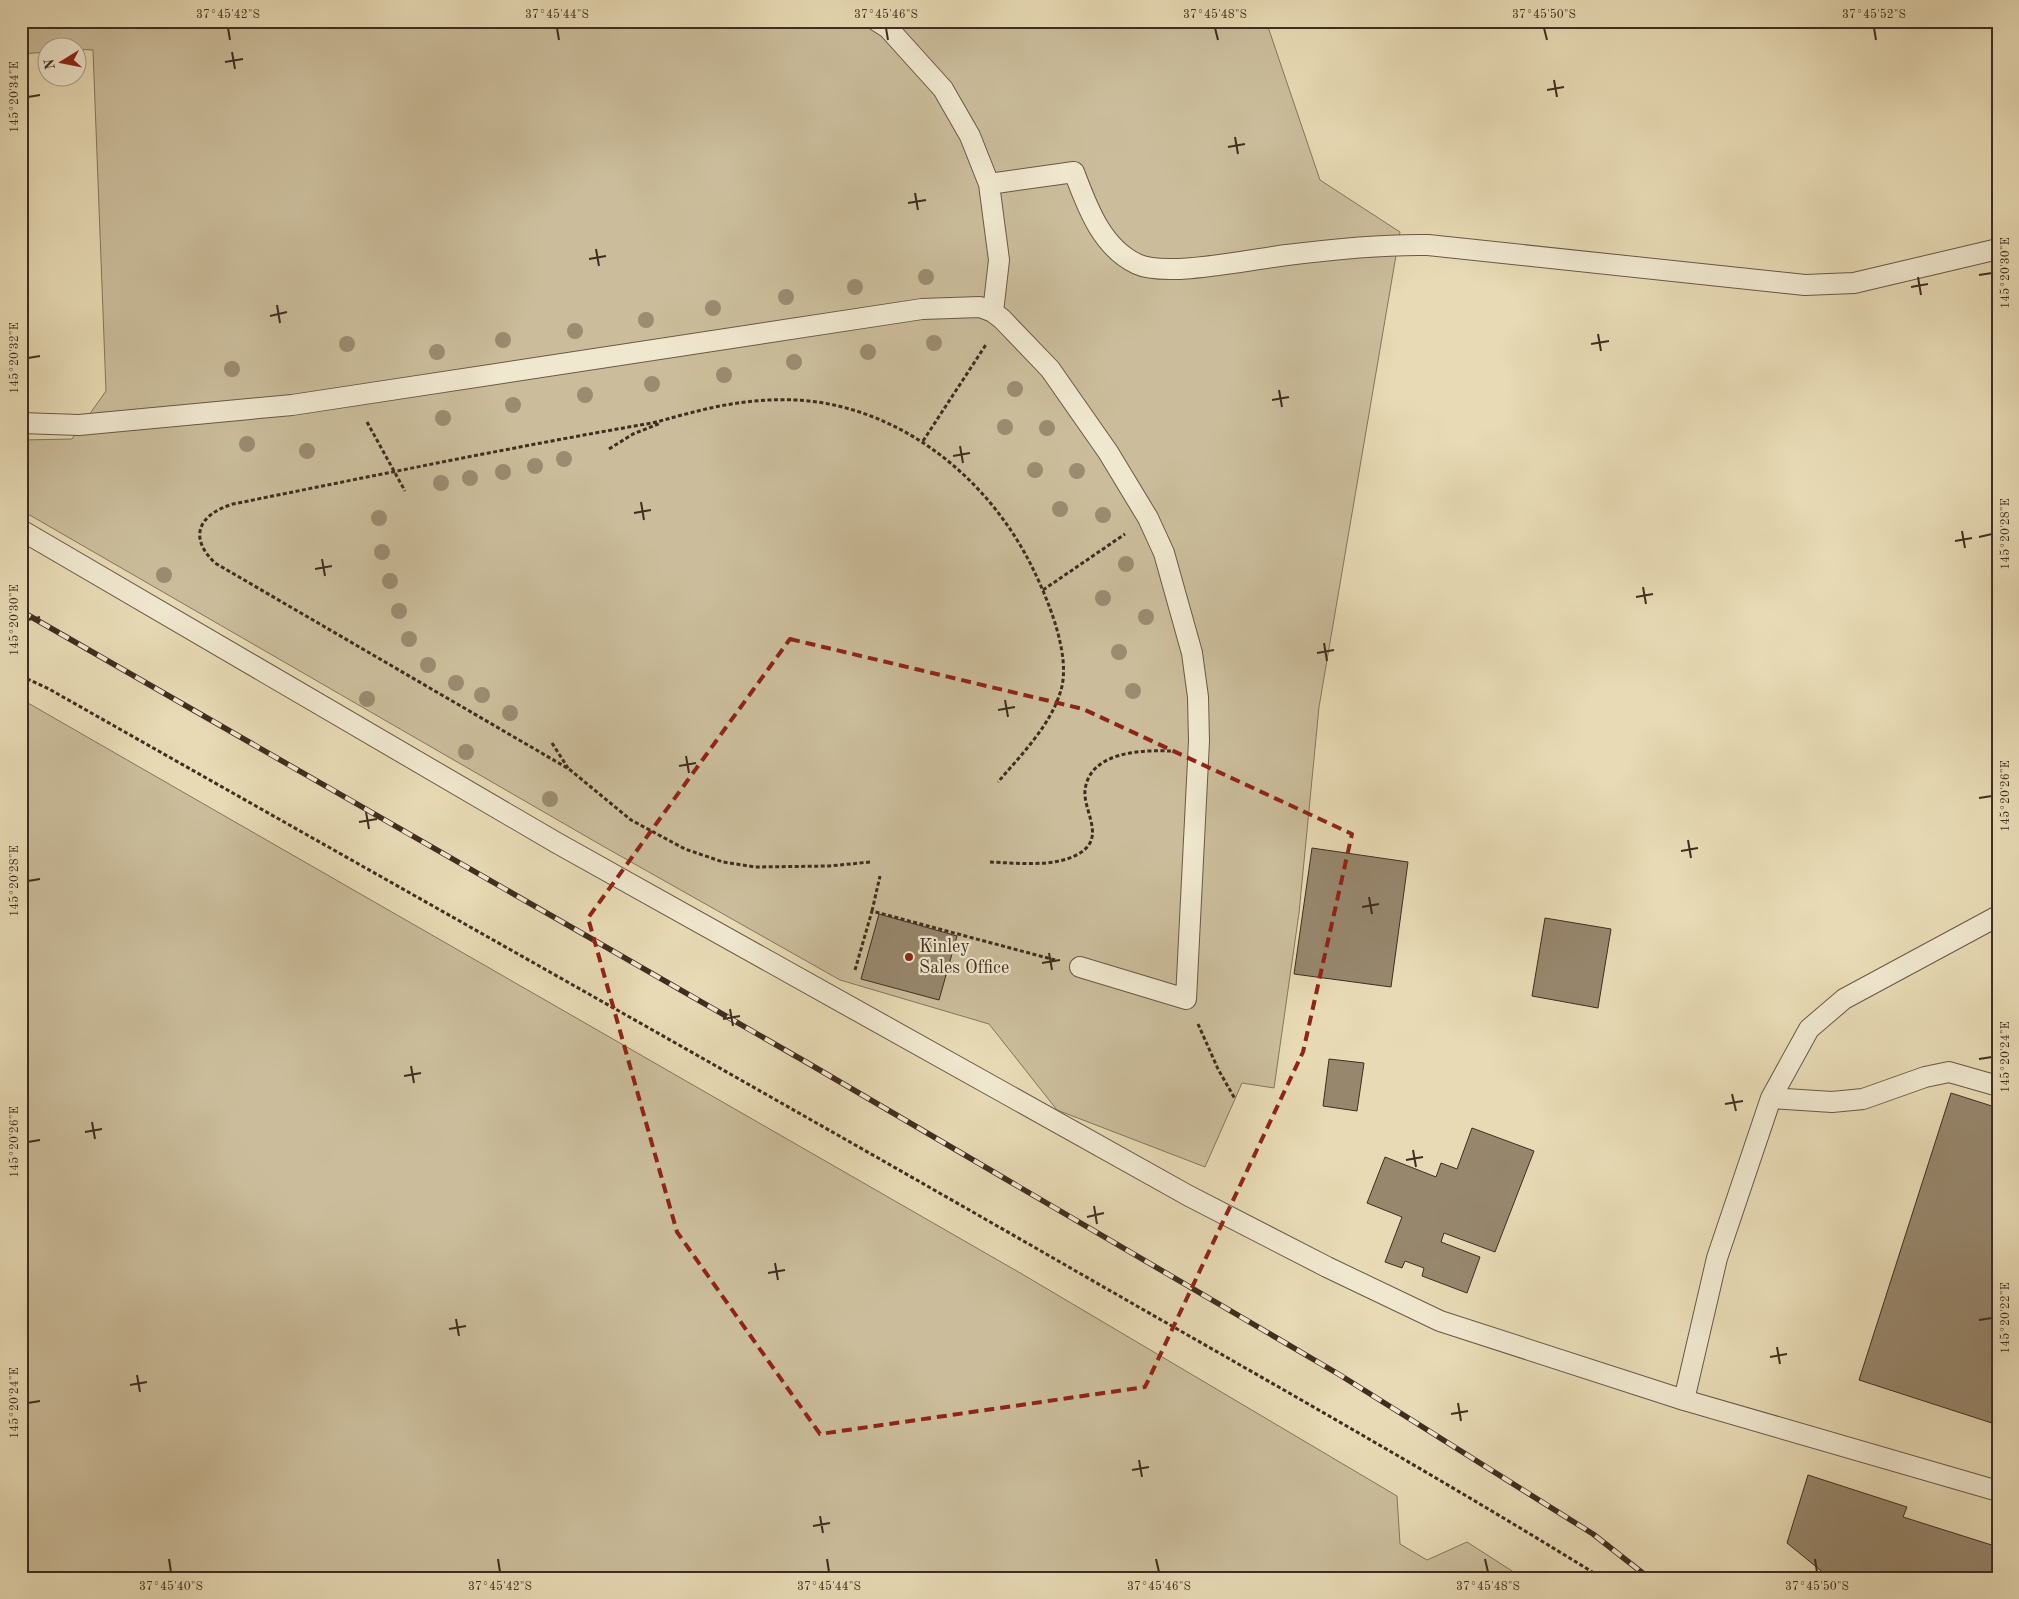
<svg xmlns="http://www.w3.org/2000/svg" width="2019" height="1599" font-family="'Old Standard TT',serif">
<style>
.green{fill:#cbbd9b;stroke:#86755e}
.building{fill:#97876d;stroke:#412d20}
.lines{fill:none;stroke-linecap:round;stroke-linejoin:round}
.lane-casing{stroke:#6a5845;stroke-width:22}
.path{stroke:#412d20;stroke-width:3;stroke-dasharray:4 2.5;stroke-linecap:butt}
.lane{stroke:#efe7ce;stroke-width:20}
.rail-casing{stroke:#412d20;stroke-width:5.5}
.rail{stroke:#efe7ce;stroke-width:4;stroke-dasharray:11;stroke-linecap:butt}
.tree{fill:#9b8b70}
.marked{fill:none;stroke:#8f2418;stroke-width:4;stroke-dasharray:10 6;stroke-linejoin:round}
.ticks{fill:none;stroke:#412d20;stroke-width:2}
.poi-dot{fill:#8f2418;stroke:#efe7ce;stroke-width:2}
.labels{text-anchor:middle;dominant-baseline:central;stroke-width:4.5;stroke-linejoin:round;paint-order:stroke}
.poi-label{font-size:18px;fill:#412d20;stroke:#efe7ce;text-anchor:start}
.neatline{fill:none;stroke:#412d20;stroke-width:2}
.ticks-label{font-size:12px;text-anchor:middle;fill:#412d20}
</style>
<rect width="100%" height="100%" fill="#e7dab4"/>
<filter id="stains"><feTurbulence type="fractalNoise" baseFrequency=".004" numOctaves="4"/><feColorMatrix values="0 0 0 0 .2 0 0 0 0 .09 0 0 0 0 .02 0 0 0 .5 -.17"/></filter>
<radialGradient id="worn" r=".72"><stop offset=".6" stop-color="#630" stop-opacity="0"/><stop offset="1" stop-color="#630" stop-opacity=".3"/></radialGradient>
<path class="green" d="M21 21H1266L1320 180 1400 232 1319 707 1299 913 1274 1088 1242 1083 1205 1167 1057 1110 989 1024 840 980 601 845 21 510V440L72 439 106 391 93 50 48 48 47 52 21 54Z
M21 699 1022 1274 1397 1496 1400 1544 1427 1560 1467 1542 1523 1578H21Z"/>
<path class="building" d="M1312 848 1408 862 1391 987 1294 974Z
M879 914 957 936 939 1000 861 979Z
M1545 918 1611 929 1598 1008 1532 996Z
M1329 1059 1364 1063 1357 1111 1323 1106Z
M1951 1093 1998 1108V1425L1859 1380Z
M1472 1128 1534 1151 1495 1252 1444 1233 1441 1242 1480 1257 1467 1293 1422 1276 1424 1268 1405 1261 1402 1268 1385 1262 1402 1217 1367 1203 1385 1157 1436 1177 1441 1163 1457 1169Z
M1808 1475 1907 1507 1903 1517 1998 1547V1578H1830L1787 1543Z"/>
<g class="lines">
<g class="lane-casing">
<path id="lane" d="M877 21 888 28 943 89 970 136 989 184 999 260 993 312
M989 184 1074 172C1087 206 1101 247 1137 264 1166 278 1252 259 1287 255 1334 249 1382 244 1428 245L1805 285 1854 283 1998 249
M21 423 79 425 292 405 922 309 980 307 993 312 1002 319 1050 369 1108 452 1148 518 1164 553 1192 653 1198 697 1199 741 1186 999 1080 967
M21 530 557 843 1189 1196 1327 1267 1440 1321 1684 1400 1717 1258 1771 1098 1809 1029 1844 999 1998 916
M1771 1098 1832 1102 1863 1099 1925 1077 1949 1072 1998 1086
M1684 1400 1998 1491"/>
</g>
<path class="path" d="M367 422 405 491
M923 441 987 343
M609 449 633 434 661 423
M1043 590 1125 534
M21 676 49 689C393 884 738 1077 1081 1274 1255 1374 1431 1472 1602 1578
M552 743 568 768
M870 862 829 866 755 867 723 862 685 849 631 820 569 769 215 563C187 536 200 514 233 504 373 476 512 447 652 423 665 420 677 416 690 413 734 401 784 395 829 404 920 422 995 489 1034 571 1049 602 1071 656 1061 690 1051 725 1021 755 998 782
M990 862C1017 863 1056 868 1080 853 1106 837 1083 811 1085 790 1090 751 1142 750 1171 751
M872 911 880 876
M855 970 872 911 1055 960
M1198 1024 1218 1069 1235 1099"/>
<use href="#lane" class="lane"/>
<g class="rail-casing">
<path id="rail" d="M21 611 806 1062 1340 1375 1593 1534 1649 1578"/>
</g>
<use href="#rail" class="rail"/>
</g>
<g class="tree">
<circle cx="926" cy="277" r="8"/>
<circle cx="855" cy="287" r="8"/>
<circle cx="786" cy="297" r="8"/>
<circle cx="713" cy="308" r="8"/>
<circle cx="646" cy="320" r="8"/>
<circle cx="575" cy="331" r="8"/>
<circle cx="503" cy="340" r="8"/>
<circle cx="934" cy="343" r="8"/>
<circle cx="347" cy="344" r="8"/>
<circle cx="437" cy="352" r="8"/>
<circle cx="868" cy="352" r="8"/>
<circle cx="794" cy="362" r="8"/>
<circle cx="232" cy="369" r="8"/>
<circle cx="724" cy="375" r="8"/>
<circle cx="652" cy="384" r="8"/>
<circle cx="1015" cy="389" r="8"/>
<circle cx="585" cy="395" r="8"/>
<circle cx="513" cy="405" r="8"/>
<circle cx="443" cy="418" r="8"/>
<circle cx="1005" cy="427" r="8"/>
<circle cx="1047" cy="428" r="8"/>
<circle cx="247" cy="444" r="8"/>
<circle cx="307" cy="451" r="8"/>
<circle cx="564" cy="459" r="8"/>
<circle cx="535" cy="466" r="8"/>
<circle cx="1035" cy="470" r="8"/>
<circle cx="1077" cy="471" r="8"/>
<circle cx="503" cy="472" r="8"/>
<circle cx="470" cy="478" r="8"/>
<circle cx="441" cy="483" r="8"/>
<circle cx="1060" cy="509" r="8"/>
<circle cx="1103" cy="515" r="8"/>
<circle cx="379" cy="518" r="8"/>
<circle cx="382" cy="552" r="8"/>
<circle cx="1126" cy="564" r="8"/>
<circle cx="164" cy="575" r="8"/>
<circle cx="390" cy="581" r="8"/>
<circle cx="1103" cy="598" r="8"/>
<circle cx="399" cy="611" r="8"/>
<circle cx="1146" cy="617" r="8"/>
<circle cx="409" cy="639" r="8"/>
<circle cx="1119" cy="652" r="8"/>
<circle cx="428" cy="665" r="8"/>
<circle cx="456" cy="683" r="8"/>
<circle cx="1133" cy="691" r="8"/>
<circle cx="482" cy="695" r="8"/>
<circle cx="367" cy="699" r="8"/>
<circle cx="510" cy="713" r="8"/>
<circle cx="466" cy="752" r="8"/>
<circle cx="550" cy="799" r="8"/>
</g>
<path class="marked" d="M790 639 1083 709 1352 834 1303 1052 1145 1387 820 1434 677 1232 588 918Z"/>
<path class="ticks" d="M228 28 230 40M557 28 559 40M886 28 888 40M1215 28 1218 40M1544 28 1547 40M1874 28 1876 40M232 52 235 69M225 62 243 59M1554 80 1557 97M1547 90 1564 87M28 97 40 95M1235 137 1238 154M1228 147 1245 144M915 193 918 210M908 203 926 200M596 249 599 266M589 259 606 256M1979 275 1992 273M1918 277 1921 295M1911 287 1928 284M277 305 280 323M270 316 287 312M1598 334 1601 351M1591 344 1609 341M28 358 40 356M1279 390 1282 407M1272 400 1289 397M960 446 963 463M953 456 970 453M641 502 644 520M634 513 651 510M1962 531 1965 548M1979 537 1992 534M1955 541 1972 538M322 559 325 576M315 569 332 566M1643 587 1646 604M1636 597 1653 594M28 620 40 617M1324 643 1327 661M1317 653 1334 650M1005 700 1008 717M998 710 1015 707M686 756 689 773M679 766 696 763M1979 798 1992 796M366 812 369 829M359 822 377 819M1688 840 1691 858M1681 851 1698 848M28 881 40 879M1369 897 1372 914M1362 907 1379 904M1049 953 1052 970M1042 963 1060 960M730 1009 733 1026M723 1019 740 1016M1979 1059 1992 1057M411 1066 414 1083M404 1076 421 1073M1732 1094 1736 1111M1725 1104 1743 1101M92 1122 95 1139M85 1132 102 1129M28 1142 40 1140M1413 1150 1416 1167M1406 1160 1423 1157M1094 1206 1097 1224M1087 1217 1104 1213M775 1263 778 1280M768 1273 785 1270M456 1319 459 1336M1979 1320 1992 1318M449 1329 466 1326M1777 1347 1780 1364M1770 1357 1787 1354M137 1375 140 1392M130 1385 147 1382M28 1403 40 1401M1458 1403 1461 1421M1451 1414 1468 1411M1139 1460 1142 1477M1132 1470 1149 1467M820 1516 823 1533M813 1526 830 1523M169 1559 171 1572M498 1559 500 1572M827 1559 829 1572M1156 1559 1159 1572M1485 1559 1488 1572M1815 1559 1817 1572"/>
<circle class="poi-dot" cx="909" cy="957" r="5"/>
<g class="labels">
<g class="poi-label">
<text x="919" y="947">Kinley<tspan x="919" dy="21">Sales Office</tspan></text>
</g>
</g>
<rect width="2019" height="1599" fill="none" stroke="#e7dab4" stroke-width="55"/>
<g transform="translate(62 62) rotate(260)"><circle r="24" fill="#efe7ce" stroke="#a99d88"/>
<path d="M0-4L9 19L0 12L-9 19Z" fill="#8f2418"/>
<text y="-8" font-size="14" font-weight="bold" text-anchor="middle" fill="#412d20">N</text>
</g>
<rect x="28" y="28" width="1964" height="1544" class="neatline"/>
<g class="ticks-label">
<text x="228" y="18">37°45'42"S</text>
<text x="557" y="18">37°45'44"S</text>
<text x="886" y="18">37°45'46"S</text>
<text x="1215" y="18">37°45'48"S</text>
<text x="1544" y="18">37°45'50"S</text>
<text x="1874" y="18">37°45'52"S</text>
<text transform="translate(14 97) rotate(-90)" y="4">145°20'34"E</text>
<text transform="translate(2005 273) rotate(-90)" y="4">145°20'30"E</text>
<text transform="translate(14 358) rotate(-90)" y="4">145°20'32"E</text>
<text transform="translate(2005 534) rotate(-90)" y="4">145°20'28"E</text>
<text transform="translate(14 620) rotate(-90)" y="4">145°20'30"E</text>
<text transform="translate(2005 796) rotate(-90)" y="4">145°20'26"E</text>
<text transform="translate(14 881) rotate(-90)" y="4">145°20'28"E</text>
<text transform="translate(2005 1057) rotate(-90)" y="4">145°20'24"E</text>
<text transform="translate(14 1142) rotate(-90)" y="4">145°20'26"E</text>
<text transform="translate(2005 1318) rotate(-90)" y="4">145°20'22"E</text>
<text transform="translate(14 1403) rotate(-90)" y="4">145°20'24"E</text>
<text x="171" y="1590">37°45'40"S</text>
<text x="500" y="1590">37°45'42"S</text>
<text x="829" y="1590">37°45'44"S</text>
<text x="1159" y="1590">37°45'46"S</text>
<text x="1488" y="1590">37°45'48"S</text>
<text x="1817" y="1590">37°45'50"S</text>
</g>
<rect width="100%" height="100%" filter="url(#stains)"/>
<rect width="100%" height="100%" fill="url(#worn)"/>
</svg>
